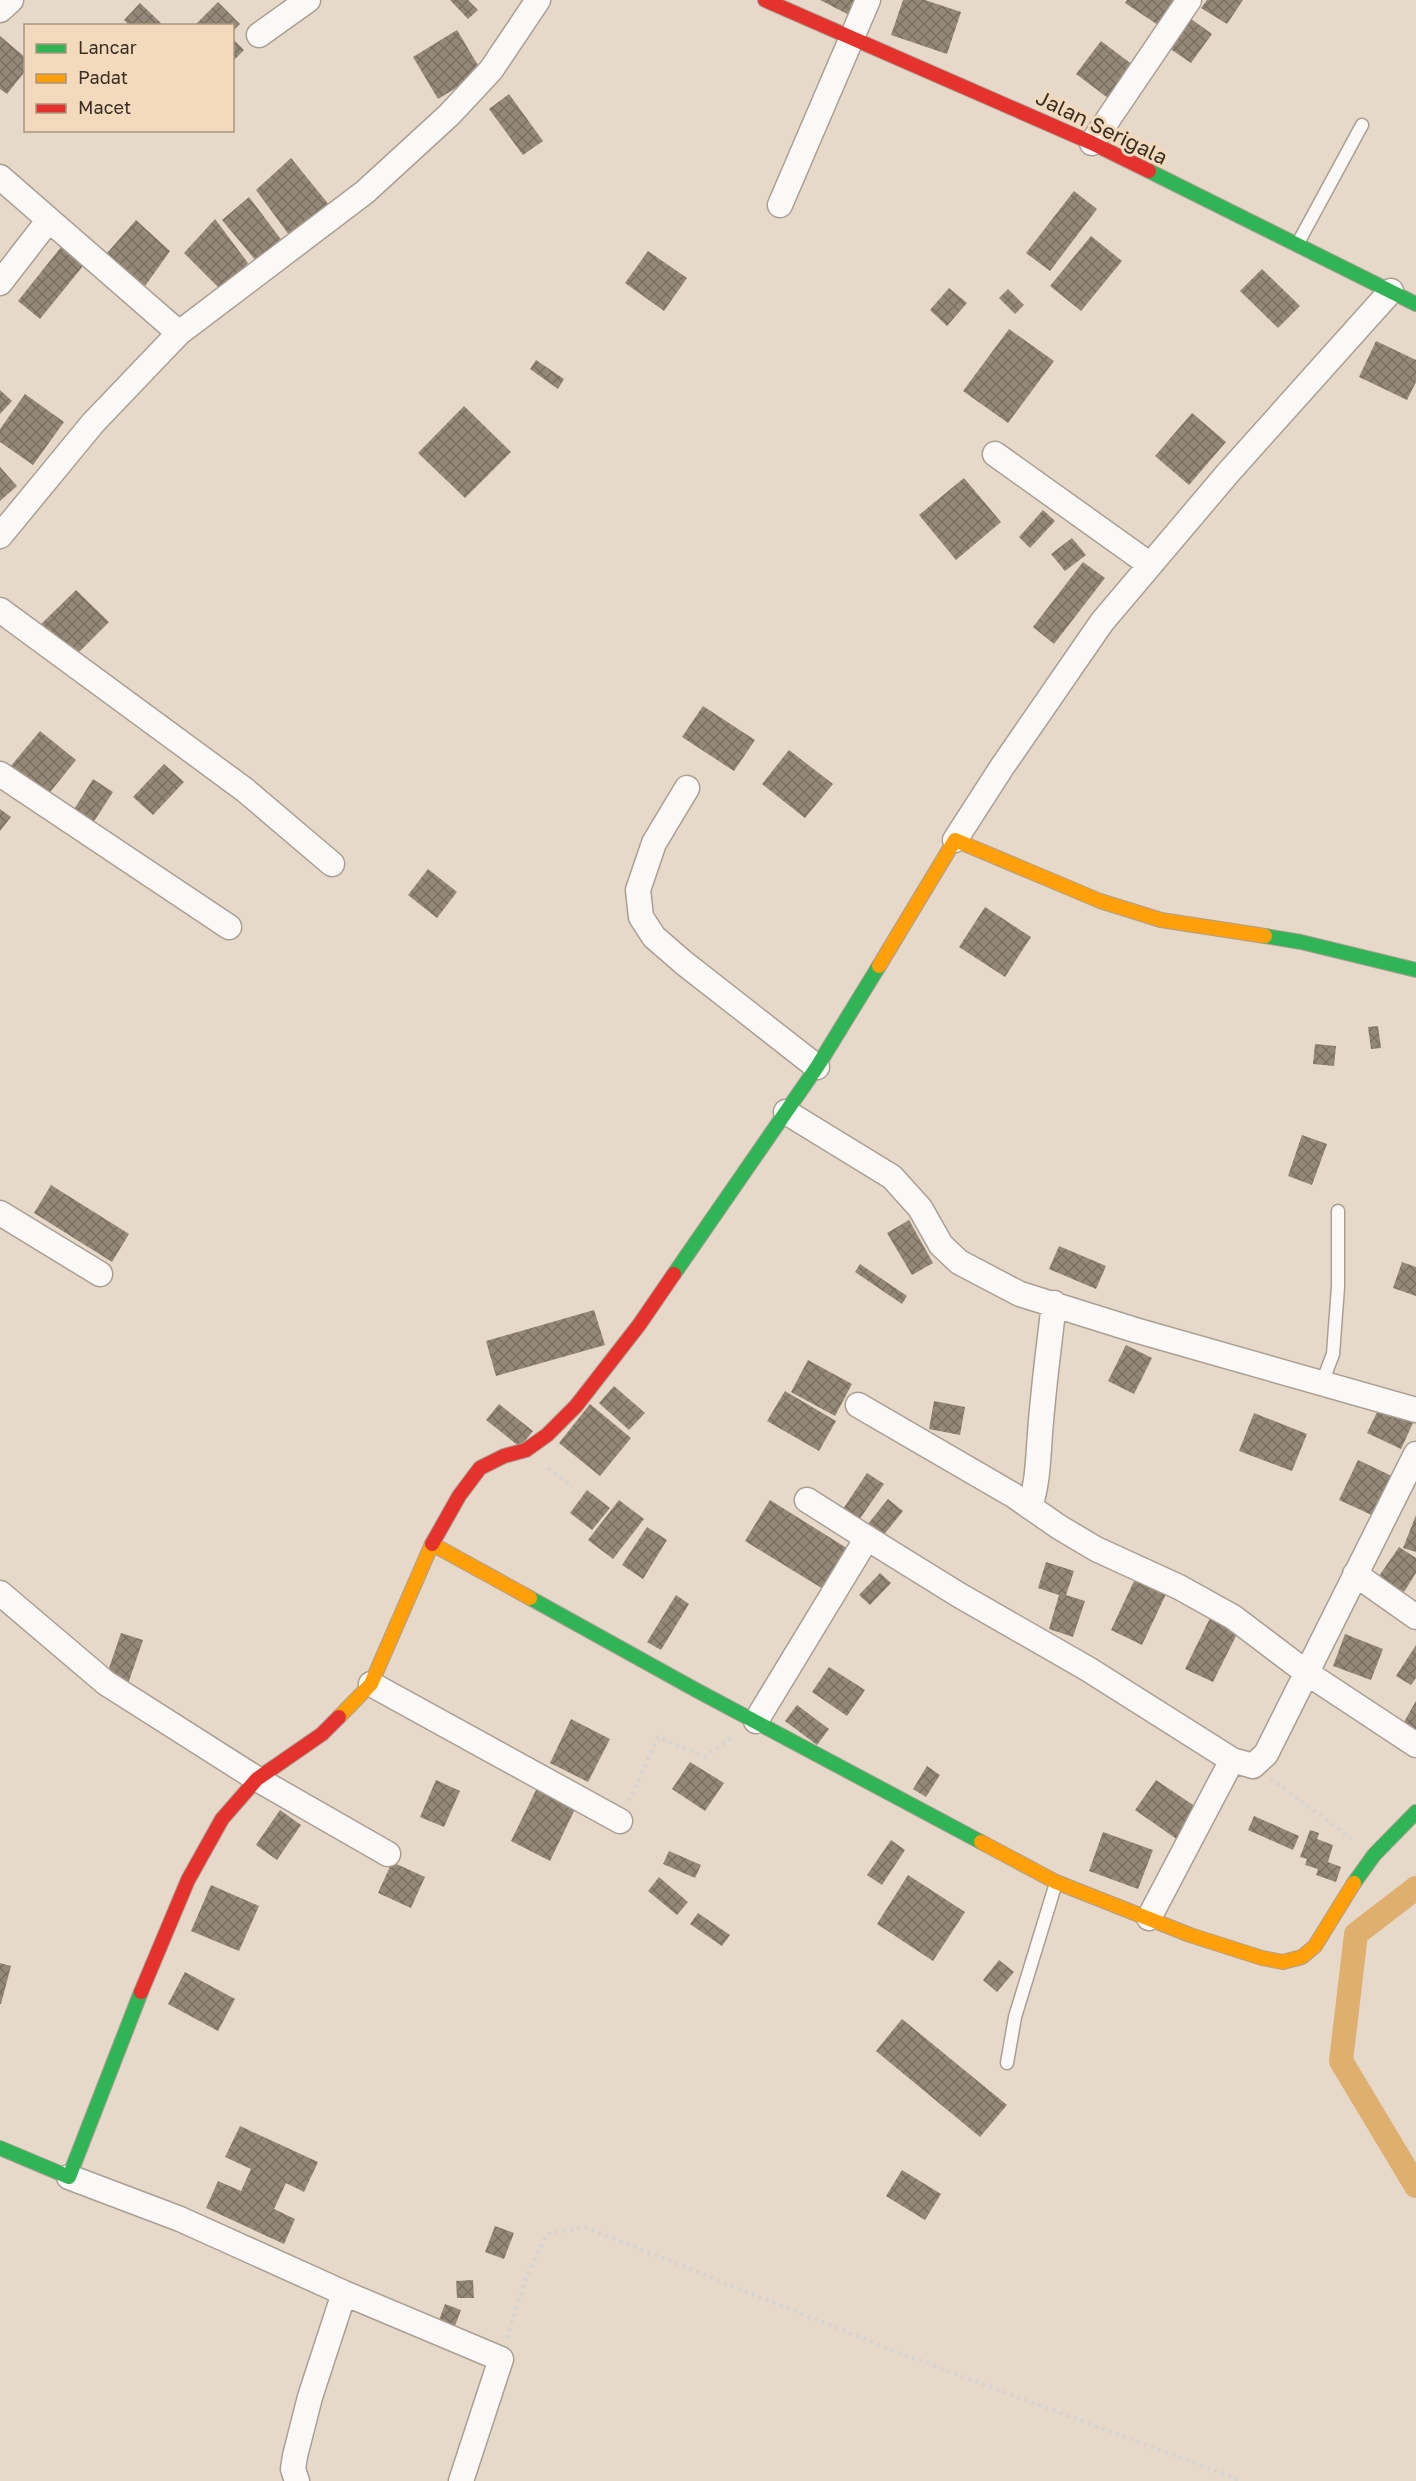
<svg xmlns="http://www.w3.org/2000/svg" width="1416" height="2481" font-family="'Golos Text',sans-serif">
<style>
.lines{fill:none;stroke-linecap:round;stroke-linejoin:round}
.canal{stroke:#dfaf6f;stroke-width:24}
.building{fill:url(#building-cross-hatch)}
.lane-casing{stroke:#aa9f93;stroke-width:15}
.street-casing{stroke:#aa9f93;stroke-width:27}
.fast-casing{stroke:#aa9f93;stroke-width:16}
.slow-casing{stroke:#aa9f93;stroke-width:16}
.jam-casing{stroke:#aa9f93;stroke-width:16}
.path{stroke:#d7d3ce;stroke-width:4;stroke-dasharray:3 4.5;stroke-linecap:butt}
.lane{stroke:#fbf9f7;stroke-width:12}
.street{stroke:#fbf9f7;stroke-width:24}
.fast{stroke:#30b455;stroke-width:14}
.slow{stroke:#ff9f0a;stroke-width:14}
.jam{stroke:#e5322d;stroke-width:14}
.labels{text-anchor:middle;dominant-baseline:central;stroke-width:6;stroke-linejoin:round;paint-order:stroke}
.street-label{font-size:21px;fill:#392f24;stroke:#f4dabc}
</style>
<defs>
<pattern id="building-cross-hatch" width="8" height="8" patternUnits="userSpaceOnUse" patternTransform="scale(1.5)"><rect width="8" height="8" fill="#948878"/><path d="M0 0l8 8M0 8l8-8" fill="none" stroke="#7a7062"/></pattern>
</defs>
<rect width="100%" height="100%" fill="#e7d9c9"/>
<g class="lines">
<path class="canal" d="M1416 1888 1356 1934 1341 2061 1416 2186"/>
</g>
<path class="building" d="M450 0H468L478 10 468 19Z
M820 0H864L855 18Z
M903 0H925L961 12 947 54 891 35Z
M1127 0H1176L1158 25 1125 3Z
M1207 0H1243L1227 24 1201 8Z
M218 2 240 24 232 32V26H194Z
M140 3 161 23 158 26H130L124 20Z
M1187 16 1212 34 1191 63 1166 46Z
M457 30 482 72 438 99 413 57Z
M0 36 26 58V70L7 94 0 89Z
M232 38 244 50 232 62Z
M1101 41 1137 68 1112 101 1076 74Z
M509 94 543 141 523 155 489 109Z
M291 158 330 206 289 235 256 190Z
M1074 191 1097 209 1050 271 1026 253Z
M249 197 283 242 257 262 222 220Z
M215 219 248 263 224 293 184 253Z
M136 220 170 251 138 296 101 260Z
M1091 236 1122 261 1081 311 1050 286Z
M61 247 83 266 40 319 18 301Z
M648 251 687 278 664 311 625 283Z
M1262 269 1300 306 1278 328 1240 291Z
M949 288 967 303 947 326 930 310Z
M1008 289 1024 305 1015 314 999 298Z
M1009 329 1054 361 1008 423 963 391Z
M1376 341 1416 360V382L1407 400 1359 377Z
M536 360 564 379 558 389 530 369Z
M0 390 12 401 0 414Z
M25 394 64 422 33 465 0 442V429Z
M464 406 511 452 465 498 418 453Z
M1192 413 1226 442 1189 485 1155 456Z
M0 467 17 486 0 501Z
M964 478 1001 522 956 560 919 515Z
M1043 510 1055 521 1030 548 1019 537Z
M1072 538 1086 555 1065 571 1051 554Z
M1083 562 1105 578 1054 644 1033 627Z
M76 590 109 622 70 661 37 628Z
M703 706 755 740 734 771 682 737Z
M40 731 76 760 47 796 10 767Z
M789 750 833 784 805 818 762 784Z
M164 764 184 782 153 815 133 797Z
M93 779 113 792 93 823 73 811Z
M0 809 11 817 0 831Z
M428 869 457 892 437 918 408 895Z
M985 907 1031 937 1005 977 959 947Z
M1378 1026 1381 1048 1371 1049 1368 1027Z
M1315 1044 1336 1046 1334 1066 1313 1064Z
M1302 1135 1327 1144 1312 1185 1288 1176Z
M51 1185 129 1234 112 1262 34 1213Z
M909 1220 933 1263 912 1275 887 1233Z
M1059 1246 1106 1266 1096 1289 1049 1269Z
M1402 1262 1416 1267V1296L1393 1288Z
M860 1264 907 1296 902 1304 855 1272Z
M594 1310 605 1345 496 1376 486 1341Z
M1126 1345 1152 1358 1134 1394 1108 1381Z
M808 1360 852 1384 835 1416 791 1392Z
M614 1386 645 1413 629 1430 599 1403Z
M785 1391 836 1421 819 1451 767 1421Z
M934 1401 965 1407 960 1435 929 1429Z
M499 1404 533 1431 520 1447 486 1420Z
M590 1404 631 1438 600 1476 559 1443Z
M1379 1408 1413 1423 1401 1449 1367 1433Z
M1254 1413 1307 1434 1292 1471 1239 1451Z
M1358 1460 1394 1477 1376 1517 1339 1500Z
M867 1473 884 1484 859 1520 843 1509Z
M587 1490 610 1508 592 1530 570 1513Z
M888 1499 903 1511 878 1542 863 1530Z
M619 1500 644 1519 613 1559 588 1540Z
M770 1500 853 1552 828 1592 745 1541Z
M1416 1515V1552L1403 1548Z
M647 1527 667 1540 643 1579 622 1565Z
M1399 1547 1416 1558V1573L1404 1592 1379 1576Z
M1046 1562 1074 1571 1066 1595 1085 1601 1073 1637 1049 1629 1059 1595 1038 1588Z
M880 1573 891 1583 870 1605 859 1595Z
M1135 1579 1166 1594 1142 1645 1111 1630Z
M676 1595 689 1604 661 1650 647 1642Z
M1210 1618 1238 1632 1213 1682 1185 1669Z
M121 1633 143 1640 128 1684 106 1677Z
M1345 1634 1383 1649 1371 1680 1333 1666Z
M1416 1645V1678L1411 1685 1396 1676Z
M829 1667 865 1690 847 1716 812 1692Z
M1416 1701V1738L1400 1729Z
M797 1705 829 1729 817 1745 785 1721Z
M571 1719 610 1739 588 1782 550 1763Z
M690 1762 724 1783 705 1811 672 1789Z
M927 1766 940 1775 926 1797 913 1789Z
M436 1780 460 1791 444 1827 420 1817Z
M1156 1780 1199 1809 1178 1840 1135 1810Z
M537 1788 576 1807 550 1861 511 1841Z
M280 1810 301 1825 277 1860 256 1845Z
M1254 1816 1299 1836 1293 1850 1248 1830Z
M1310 1830 1319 1833 1317 1839 1333 1845 1328 1862 1341 1867 1336 1882 1316 1875 1318 1869 1305 1865 1307 1859 1300 1857Z
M1103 1832 1153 1850 1138 1889 1089 1871Z
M891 1840 905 1850 882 1885 867 1875Z
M669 1851 701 1865 695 1878 663 1864Z
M392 1862 425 1877 411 1908 378 1893Z
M908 1875 965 1912 933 1961 877 1924Z
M659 1877 688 1902 677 1915 648 1891Z
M211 1885 259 1906 239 1951 191 1931Z
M698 1913 730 1935 722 1946 690 1924Z
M999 1960 1014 1972 997 1992 983 1980Z
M0 1963 11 1966 1 2004H0Z
M185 1972 235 1999 218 2031 168 2004Z
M902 2019 1007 2105 980 2137 876 2051Z
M240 2126 318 2162 304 2192 286 2183 274 2209 295 2219 284 2244 206 2208 218 2181 241 2191 251 2169 225 2157Z
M902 2170 941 2194 925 2220 886 2196Z
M495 2226 514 2233 504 2259 485 2252Z
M473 2280 474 2298H457L456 2281Z
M445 2304 461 2310 452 2334 436 2328Z"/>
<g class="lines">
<g class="lane-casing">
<path id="lane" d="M1298 243 1362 125
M1322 1383 1333 1354 1338 1287V1211
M1007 2063 1015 2017 1056 1883"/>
</g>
<g class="street-casing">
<path id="street" d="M0 10 11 0
M259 35 308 0
M1092 143 1189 0
M0 177 179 333
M780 205 868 0
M0 283 48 221
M995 454 1149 564
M0 536 93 423 179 333 365 192 449 115 491 70 538 0
M0 610 245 790 332 864
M0 774 229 927
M687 788 654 843 638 890 641 917 654 937 684 963 817 1067
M955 840 1002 767 1102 622 1228 473 1391 291
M786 1112 892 1177 920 1208 941 1245 959 1262 1020 1294 1135 1330 1416 1410
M0 1213 100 1274
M858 1405 1013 1495 1059 1527 1096 1549 1179 1587 1233 1617 1307 1673 1416 1745
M807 1500 867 1538
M1030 1507C1038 1482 1038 1459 1040 1434 1043 1390 1049 1347 1054 1303
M1355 1574 1416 1617
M0 1593 106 1683 257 1779 388 1854
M371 1684 620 1821
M756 1721 867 1538 959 1595 1088 1669 1232 1760 1253 1766 1266 1754 1416 1454
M1149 1918 1232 1760
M69 2177 180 2219 344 2293 501 2359 461 2481
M297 2481 293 2469 295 2456 310 2397 344 2293"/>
</g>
<g class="fast-casing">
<path id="fast" d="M1149 171 1416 304
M1265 936 1301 942 1416 970
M674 1274 817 1067 879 966
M530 1598 696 1690 981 1842
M1354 1883 1374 1855 1416 1812
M0 2148 69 2177 141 1992"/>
</g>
<g class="slow-casing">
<path id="slow" d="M879 966 955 840 1100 901 1161 920 1265 936
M339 1717 371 1684 432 1544 530 1598
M981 1842 1056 1882 1190 1935 1262 1958 1283 1962 1302 1957 1315 1946 1354 1883"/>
</g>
<g class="jam-casing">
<path id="jam" d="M765 0 1092 143 1149 171
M432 1544 459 1496 480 1468 504 1456 526 1450 547 1435 576 1406 639 1325 674 1274
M141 1992 188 1880 222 1819 257 1779 322 1734 339 1717"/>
</g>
<path class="path" d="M548 1468 573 1487
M1271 1779 1352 1839
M629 1801 658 1737 704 1757 731 1738
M507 2338 526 2278 547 2234 585 2227 892 2350 1242 2481"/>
<use href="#lane" class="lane"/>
<use href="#street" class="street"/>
<use href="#fast" class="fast"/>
<use href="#slow" class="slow"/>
<use href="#jam" class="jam"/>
</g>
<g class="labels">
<g class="street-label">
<text transform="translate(1102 127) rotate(26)">Jalan Serigala</text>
</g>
</g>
<rect x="24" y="24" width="210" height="108" fill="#f4dabc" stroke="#a9967f" stroke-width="1.5"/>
<rect x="36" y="44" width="30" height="9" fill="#30b455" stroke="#a9967f" stroke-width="1.5"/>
<text x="78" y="54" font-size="18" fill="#392f24">Lancar</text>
<rect x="36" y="74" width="30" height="9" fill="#ff9f0a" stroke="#a9967f" stroke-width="1.5"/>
<text x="78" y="84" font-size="18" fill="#392f24">Padat</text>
<rect x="36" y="104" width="30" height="9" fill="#e5322d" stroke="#a9967f" stroke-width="1.5"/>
<text x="78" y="114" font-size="18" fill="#392f24">Macet</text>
</svg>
